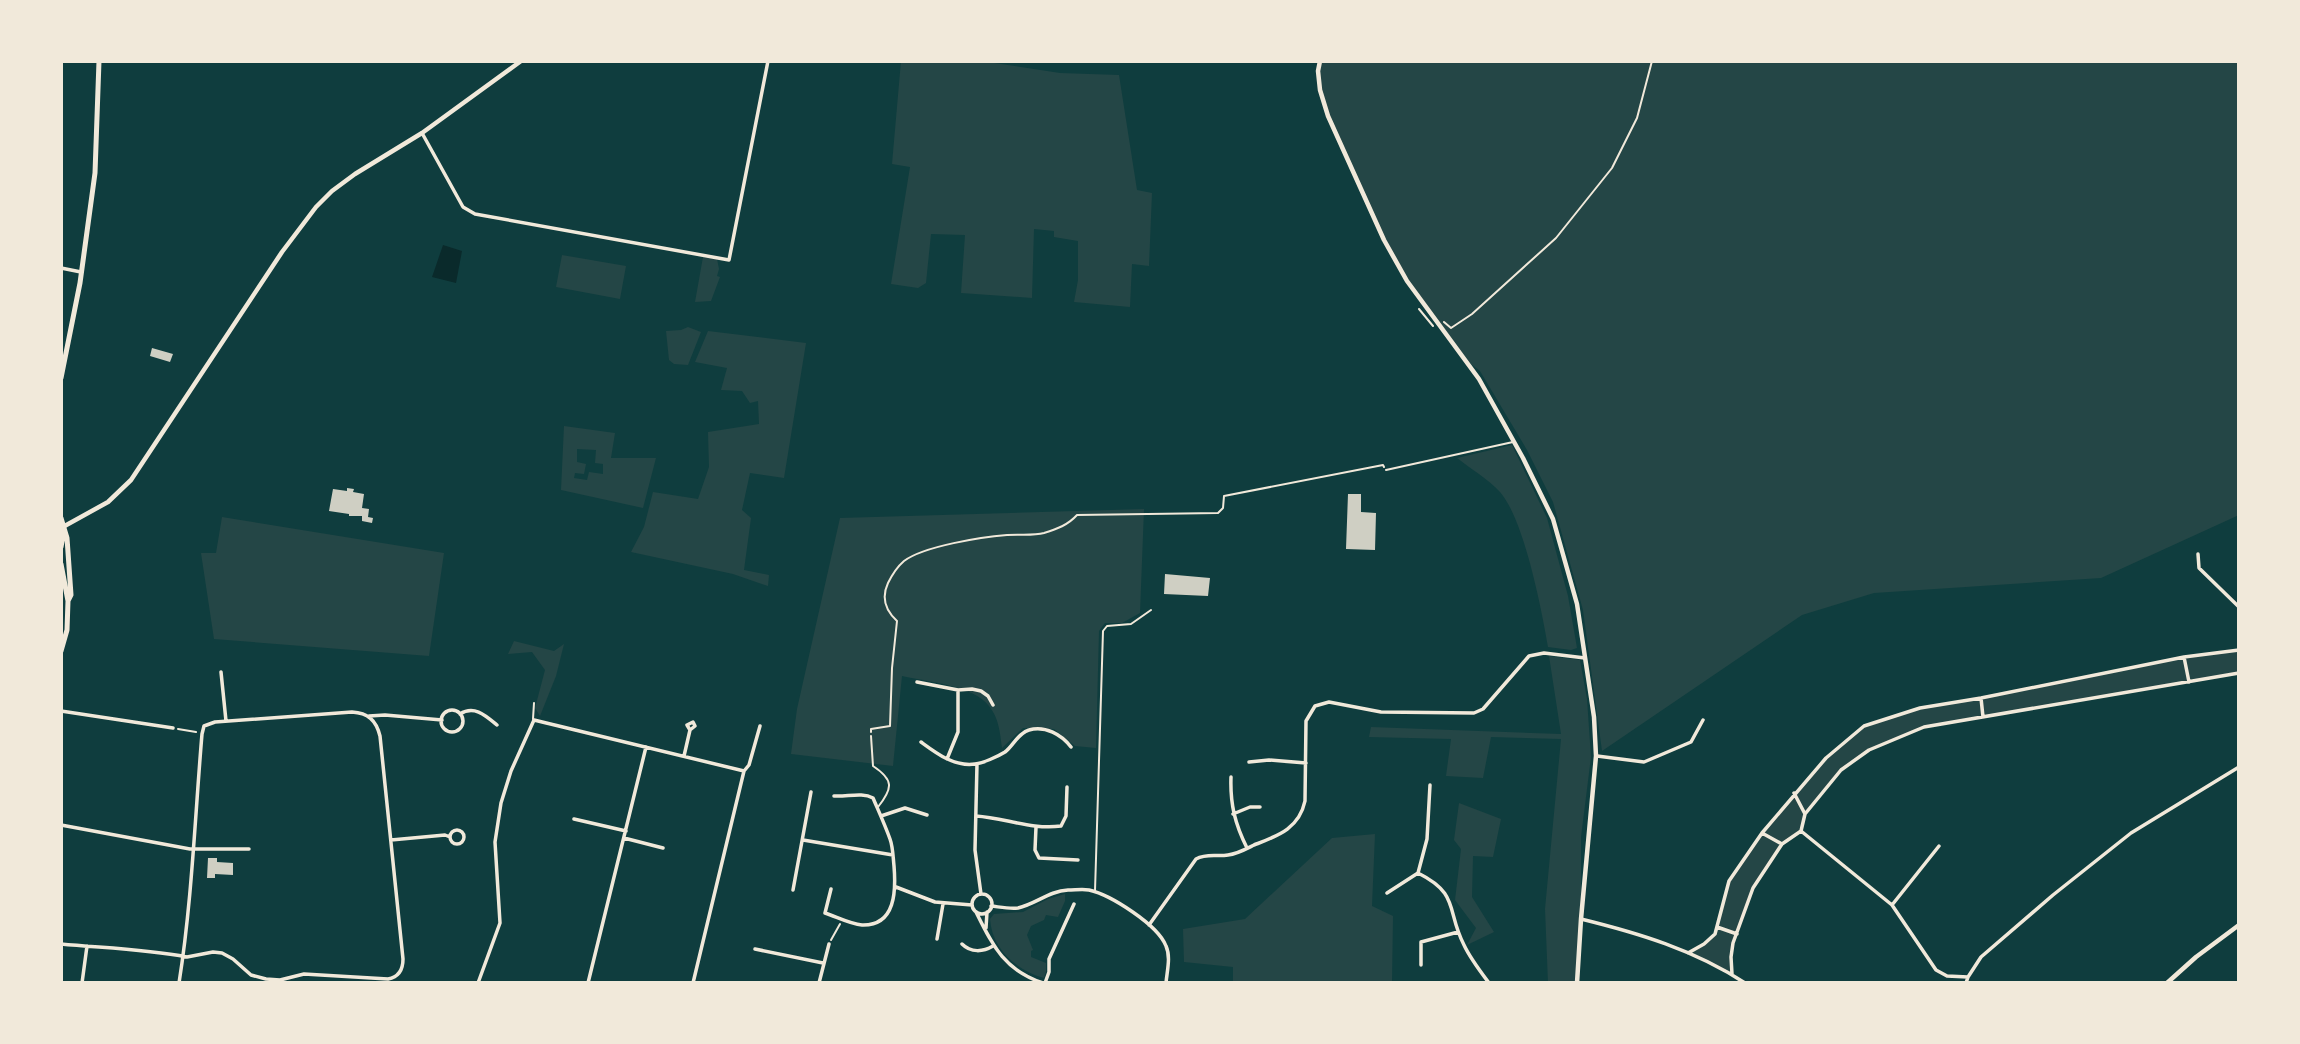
<svg xmlns="http://www.w3.org/2000/svg" width="2300" height="1044" font-family="Arial,sans-serif">
<style>
.green{fill:#244646;fill-rule:evenodd}
.water{fill:#0a2a2b}
.building{fill:#cfcfc3}
.lines{fill:none;stroke-linecap:round;stroke-linejoin:round}
.path{stroke:#f1e9da;stroke-width:2}
.service{stroke:#f1e9da;stroke-width:2}
.minor{stroke:#f1e9da;stroke-width:3.5}
.tertiary{stroke:#f1e9da;stroke-width:4.5}
.secondary{stroke:#f1e9da;stroke-width:4.5}
.primary{stroke:#f1e9da;stroke-width:5}
</style>
<rect width="100%" height="100%" fill="#0f3d3e"/>
<path class="green" d="M901 61H981L1060 73 1119 75 1137 190 1152 193 1149 266 1132 264 1130 307 1074 302 1078 280V241L1054 237V231L1034 229 1032 298 961 293 965 235 931 234 926 283 918 288 891 284 910 167 892 164Z
M1320 61H2239V515L2101 578 1874 593 1802 615 1602 751 1583 610 1553 502 1527 450 1480 371 1471 364 1407 281 1384 240 1328 116 1320 90Z
M562 255 626 266 620 299 556 287Z
M703 257 717 259 719 269 717 276 720 277 711 301 695 302Z
M688 327 701 332 688 365 674 364 669 360 666 331 681 330Z
M708 331 806 343 784 478 750 473 742 510 751 518 744 570 769 575 768 586 733 574 631 552 644 527 653 492 698 499 709 467 708 432 759 424 758 401 750 403 742 391 721 390 727 368 695 362Z
M564 426 615 433 611 458H656L643 508 561 490ZM577 449 596 450 595 463 603 464V474L589 472 587 480 574 478 575 473 584 474 586 464 577 462Z
M1512 445 1547 518 1568 596 1577 648 1571 650 1548 647C1542 611 1524 519 1500 492 1488 479 1471 469 1457 458Z
M1144 509 1140 613 1122 623H1105L1099 631 1096 748 1075 746 1054 729 1023 728 1002 748C1000 733 999 718 989 706 975 686 925 681 902 676L893 766 791 754 797 709 840 518Z
M222 517 444 553 429 656 214 639 201 553H216Z
M514 641 554 651 564 644 556 676 540 716 535 708 545 670 532 652 508 654Z
M2239 650V673L1924 726 1869 750 1841 770 1805 814 1801 831 1782 844 1753 888 1733 943 1732 974 1688 953 1704 944 1715 934 1729 881 1762 833 1826 758 1864 726 1920 708 2184 657Z
M1549 656 1580 660 1587 699 1591 757 1581 837V919L1575 983H1548L1545 909 1561 739 1491 737 1483 778 1446 776 1451 739 1369 737 1371 727 1561 734Z
M1459 803 1501 819 1493 857 1473 856 1472 897 1494 932 1467 945 1476 928 1455 900 1461 849 1454 840Z
M1375 834 1372 906 1393 916 1392 983H1233V967L1184 962 1183 929 1245 919 1332 838Z
M1065 894V901L1058 917 1046 915 1044 920 1031 926 1027 935 1033 950 1031 951V957L1046 963V972L1044 978C1016 970 992 949 990 919L994 914 1023 912 1048 899Z"/>
<path class="water" d="M443 245 462 251 456 283 432 277Z"/>
<path class="building" d="M152 348 173 354 170 362 150 356Z
M347 488 354 489 353 492 364 494 362 508 369 509 368 517 373 518 372 523 362 521V516H349V514L329 511 333 489 347 491Z
M1348 494H1361V512L1376 513 1375 550 1346 549Z
M1165 574 1210 578 1208 596 1164 594Z
M208 858H217V862L233 863V875L215 874V878H207Z"/>
<g class="lines">
<path class="path" d="M1419 309 1433 326
M1444 322 1451 328 1472 314 1556 238 1612 168 1637 118 1652 61
M178 729 196 732
M871 732V729L890 726 892 668 897 621C885 610 881 598 888 583 892 575 897 567 904 561 924 546 982 537 1007 535 1019 534 1033 536 1044 533 1057 529 1068 525 1077 515L1218 513 1223 508 1224 496 1383 465 1384 467
M831 940 840 924"/>
<path class="service" d="M1386 470 1513 442
M533 719 534 703
M871 736 873 766C894 780 893 788 878 807
M1095 891 1103 631 1107 626 1131 624 1151 610"/>
<path class="minor" d="M422 133 463 207 475 214 729 260 768 61
M61 268 81 272
M2198 554 2199 568 2239 607
M2184 657 2189 682
M221 672 226 721
M917 682 958 690 972 689 981 691 988 696 993 705
M1981 698 1983 717
M441 721a11 11 0 1 1 22 0a11 11 0 1 1-22 0Z
M61 711 173 728
M460 714C474 705 485 715 497 725
M369 716 385 715 442 720
M921 742C936 753 954 767 975 764 983 763 997 757 1005 752 1013 746 1018 733 1029 730 1045 725 1062 735 1071 747
M684 756 690 730 687 725 693 722 695 726 690 730
M1597 756 1644 762 1691 742 1703 720
M947 759 958 732V690
M1249 762 1269 760 1306 763
M977 764 975 850 981 894
M1231 777C1230 804 1235 824 1247 848
M1430 785 1427 839 1418 873C1460 894 1446 910 1464 945 1470 958 1480 971 1489 983
M1794 793 1805 814
M1233 814 1250 807H1260
M881 816 905 808 927 815
M976 816C1005 818 1032 830 1061 826L1066 816 1067 787
M574 819 626 831
M61 825 190 849H249
M1036 827 1035 850 1039 858 1078 860
M450 837a7 7 0 1 1 14 0a7 7 0 1 1-14 0Z
M1801 831 1892 905 1936 970 1947 976 1968 977 1966 983
M1762 833 1782 844
M624 838 663 848
M391 840 445 835 450 837
M803 840 893 855
M896 887 935 902 972 905
M831 889 825 913C837 917 850 924 862 925 896 926 896 890 894 866 893 857 893 847 890 839 885 825 879 812 873 798 862 792 847 797 834 796
M793 890 811 792
M1387 893 1418 873
M972 904a10 10 0 1 1 20 0a10 10 0 1 1-20 0Z
M1892 905 1939 846
M991 906C1000 907 1009 909 1018 908 1036 904 1049 891 1068 890 1075 890 1083 889 1089 890 1111 895 1158 925 1166 946 1171 957 1167 971 1166 983
M976 912C993 946 1004 970 1043 983
M1581 919C1638 933 1695 950 1745 983
M1149 925 1196 859C1207 853 1217 857 1228 855 1237 854 1246 849 1254 845 1277 836 1299 829 1305 801L1306 721 1315 706 1329 702 1381 712 1474 713 1483 709 1529 656 1544 653 1585 658
M1717 927 1737 934
M986 928 987 912
M937 939 943 904
M61 944C103 948 145 949 187 957L213 952 222 953 233 959 251 975 266 979 280 980 304 974 388 979C399 977 403 970 403 959L380 736C376 720 368 713 352 712L215 722 204 726 202 734C195 816 192 901 179 983
M962 944C971 953 983 952 993 946
M755 949 823 963
M1688 953 1704 944 1715 934 1729 881 1762 833 1826 758 1864 726 1920 708 1981 698 2184 657 2239 650
M1421 965V942L1458 932
M1732 974 1731 957 1733 943 1753 888 1782 844 1801 831 1805 814 1841 770 1869 750 1924 727 2239 673
M1968 977 1981 957 2053 895 2131 833 2239 767
M82 983 87 946
M478 983 500 923 495 842 501 803 511 771 534 720 744 771
M588 983 646 747
M693 983 744 771 749 765 760 726
M819 983 829 944
M1045 983 1049 972V959L1074 904"/>
<path class="tertiary" d="M61 528 108 502 131 480 282 252 316 207 332 191 355 174 422 133 521 61
M2167 983 2196 957 2239 925"/>
<path class="secondary" d="M1320 61 1318 71 1320 90 1328 116 1384 240 1407 281 1479 379 1523 458 1553 519 1577 604 1594 717 1596 756 1581 919 1577 983"/>
<path class="primary" d="M61 378 80 283 95 173 99 61
M61 518 67 538 71 595 68 601 67 630 61 651
M61 547 64 530
M61 564 68 601"/>
</g>
<rect width="2300" height="1044" fill="none" stroke="#f1e9da" stroke-width="126"/>
</svg>
